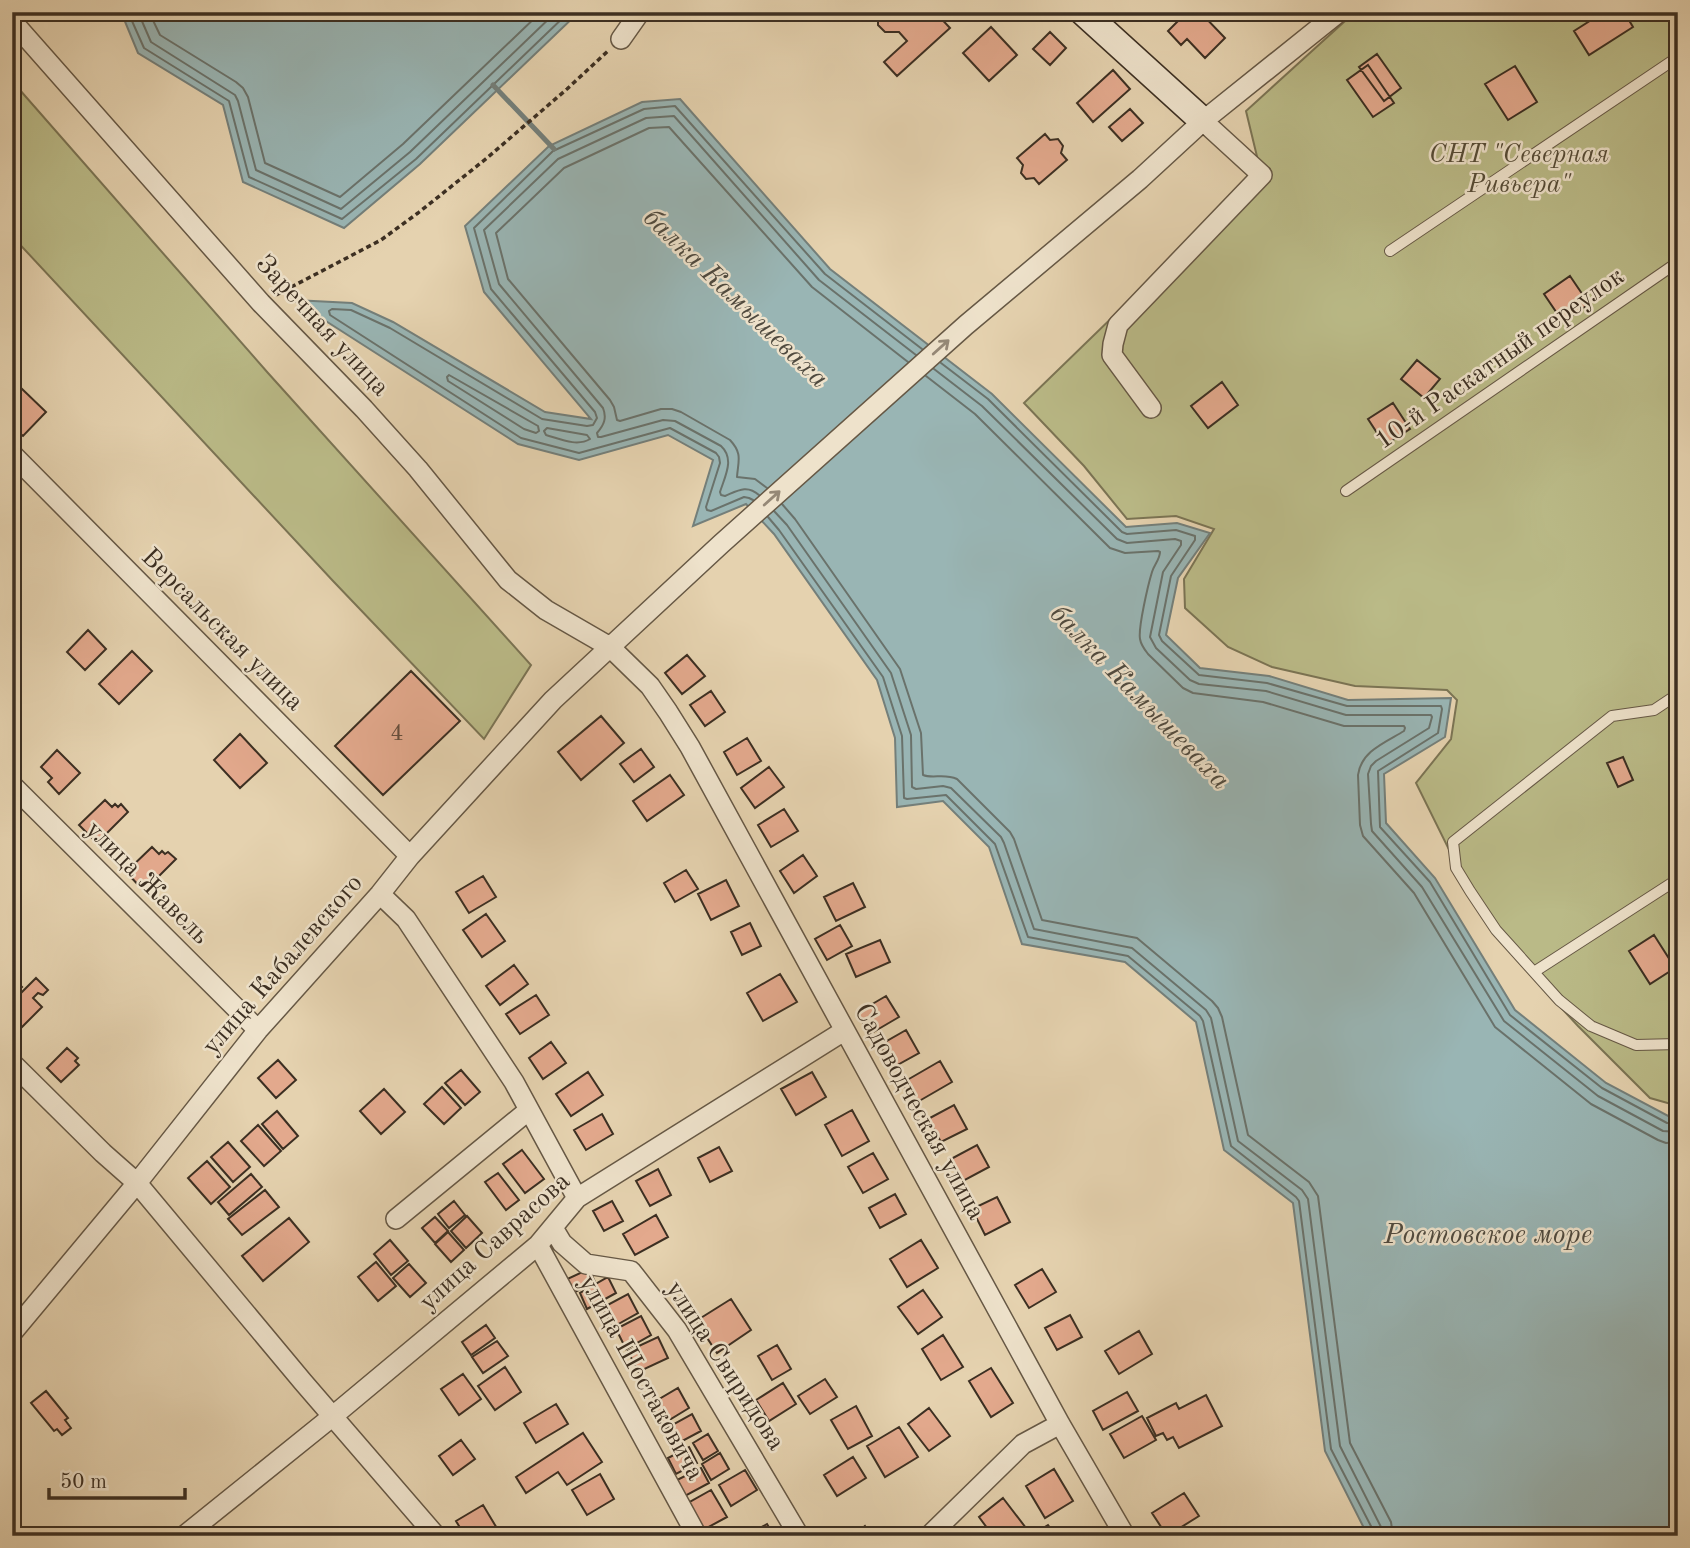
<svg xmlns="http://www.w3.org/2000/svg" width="1690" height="1548" font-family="'Old Standard TT',serif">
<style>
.green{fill:#baba87;stroke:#7b7454;stroke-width:2}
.water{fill:#99b5b4;stroke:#747f7a;stroke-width:2}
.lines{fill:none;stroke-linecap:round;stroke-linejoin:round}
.shore{stroke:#6a726b;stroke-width:2}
.stream{stroke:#747f7a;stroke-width:5}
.building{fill:#e3a98d;stroke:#3c2f22;stroke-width:2}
.lane-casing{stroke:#665845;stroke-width:12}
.street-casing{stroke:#665845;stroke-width:22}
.secondary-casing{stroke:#3c2f22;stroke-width:29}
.path{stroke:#3c2f22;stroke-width:3.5;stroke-dasharray:5 3.5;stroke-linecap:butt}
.lane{stroke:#eee2cb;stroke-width:10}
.street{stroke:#eee2cb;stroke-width:19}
.secondary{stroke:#eee2cb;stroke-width:26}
.oneway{stroke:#958876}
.labels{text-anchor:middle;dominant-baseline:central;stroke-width:5;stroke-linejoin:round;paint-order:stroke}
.number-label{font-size:23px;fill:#664e3d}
.park-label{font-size:26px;font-style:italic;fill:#554b36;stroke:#eee2cb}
.street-label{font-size:26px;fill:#3c2f22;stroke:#eee2cb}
.water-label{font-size:28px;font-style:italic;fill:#4f4a3f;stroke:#eee2cb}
</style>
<rect width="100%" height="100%" fill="#e5d2af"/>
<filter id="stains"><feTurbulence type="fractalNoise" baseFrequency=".00286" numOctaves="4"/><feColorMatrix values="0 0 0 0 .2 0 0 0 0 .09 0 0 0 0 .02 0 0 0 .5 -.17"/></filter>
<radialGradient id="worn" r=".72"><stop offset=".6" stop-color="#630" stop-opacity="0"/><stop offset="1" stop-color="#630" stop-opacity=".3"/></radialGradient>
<path class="green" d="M1355 12H1678V1106L1650 1098 1578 1026 1515 958 1469 890 1416 783 1451 739 1457 700 1447 690 1355 686 1272 667 1228 647 1185 608 1184 579 1214 529 1176 516 1127 519 1084 466 1024 403 1261 173 1246 111Z
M12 81 268 373 531 665 484 739 334 582 12 236Z"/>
<path class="water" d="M121 12H579L420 164 344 228 243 182 223 105 138 53Z
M680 99 830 269 992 394 1126 527 1177 523 1210 533 1178 578 1166 635 1200 668 1269 676 1348 700 1451 698 1445 737 1384 774 1386 823 1435 878 1515 1010 1606 1083 1670 1117 1678 1116V1536H1368L1325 1451 1293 1203 1224 1150 1196 1022 1125 962 1022 944 989 847 943 801 897 807 895 738 877 680 774 534 746 504 693 526 713 460 668 435 579 460 518 444 293 300 352 303 393 322 545 412 591 419 484 292 465 226 549 146 642 102Z"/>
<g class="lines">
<path class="shore" d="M128 12 144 48 229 101 249 177 342 219 416 159 569 12
M138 12 151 42 235 95 238 101 256 170 341 209 410 152 556 12
M149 12 160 35 236 82 243 88 248 97 265 163 340 197 403 144 541 12
M941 363 988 399 1122 532 1127 534 1176 530 1195 536V540L1171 576 1159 635 1162 641 1199 675 1267 683 1347 706H1441L1442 709 1438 733 1378 771 1380 827 1430 882 1510 1015 1602 1088 1667 1123H1678
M934 369 982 406 1117 539 1127 543 1175 539 1181 541V545L1163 572 1150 637 1156 648 1190 680 1199 684 1266 691 1346 715H1431L1432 717 1429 728 1376 761 1371 766 1368 774 1371 824 1372 831 1422 887 1504 1021 1598 1096 1663 1131 1678 1132
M449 375 538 426 539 431 536 433 524 429 448 381 447 377Z
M926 376 975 414 1110 548 1125 553 1158 551 1160 552C1160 559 1154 565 1152 572 1148 585 1138 628 1140 639 1141 645 1144 649 1148 654L1183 688 1193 693 1263 702 1344 726H1404L1405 728 1404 731C1386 742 1361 751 1358 775L1360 825 1363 836 1414 893 1495 1027 1591 1104 1658 1140 1666 1143 1678 1142
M547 428 587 435 590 439C577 447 560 439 546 435L544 431Z
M767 488 755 479 737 477C738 461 743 454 730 440L681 412 672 409H661L620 421 617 420 614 407 610 400 508 279 496 233 564 168 649 128 669 127 812 287 908 362
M759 495C747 484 737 491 725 496L721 495 720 492C725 476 735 459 721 446L675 421 663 420 601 437H598L597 433C604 425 607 418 603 408L499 284 484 230 558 159 646 118 674 116 819 280 916 355
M753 500 749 498 744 497 711 511 707 510 706 507 720 463 719 457 716 453 670 428 579 453 521 438 330 315 329 311 332 309 351 310 390 328 542 419 587 426 593 425 597 418 595 412 491 289 474 228 553 151 644 109 675 106 825 274 922 349
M782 504 795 519 900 669 921 733 923 775C933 779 944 773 957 779L1010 832 1014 839 1042 920 1137 938 1212 1001 1218 1008 1222 1017 1248 1135 1309 1182 1318 1196 1350 1443 1391 1522 1393 1536
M774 511 787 525 891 673 911 735 912 787 916 789 943 786 951 788 1001 837 1004 843 1034 929 1132 948 1206 1010 1211 1018 1238 1141 1302 1190 1308 1199 1340 1446 1381 1527 1383 1536
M768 517 779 530 883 677 902 736 904 798 907 799 946 795 995 844 1028 937 1128 956 1200 1016 1203 1021 1231 1146 1296 1197 1299 1201 1331 1449 1373 1530 1374 1536"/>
<path class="stream" d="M493 85 554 149"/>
</g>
<path class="building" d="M878 12H935L950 28 897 76 884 62 907 41 899 32H885L878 25Z
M1187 12H1200L1225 38 1205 58 1187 39 1181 45 1168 31Z
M1604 12H1624L1633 27 1589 55 1574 31Z
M991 27 1017 55 989 81 963 53Z
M1050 32 1066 48 1050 65 1033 49Z
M1377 54 1401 88 1384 101 1359 67Z
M1368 65 1394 103 1373 117 1347 80Z
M1515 66 1537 102 1508 120 1485 84Z
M1113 70 1130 89 1093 122 1077 103Z
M1130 109 1143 123 1122 141 1109 127Z
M1045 134 1050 140 1058 139 1063 146 1061 153 1067 160 1039 184 1034 178 1026 179 1021 173 1023 165 1017 158Z
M1570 276 1589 304 1563 322 1544 294Z
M1417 360 1440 379 1424 398 1401 379Z
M1222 382 1238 405 1208 428 1191 406Z
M20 387 46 412 23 436 12 427V395Z
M1393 403 1410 429 1385 445 1368 419Z
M88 630 106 649 85 670 67 652Z
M132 651 152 671 119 704 99 684Z
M687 655 705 676 682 694 665 673Z
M411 671 460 721 383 795 335 746Z
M711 691 725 712 705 726 690 705Z
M601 716 624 743 581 780 558 752Z
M240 734 267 763 240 788 214 760Z
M747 738 761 761 737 775 724 752Z
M641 749 654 767 634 782 620 764Z
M57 750 80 773 59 794 48 782 52 778 41 767Z
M1623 757 1633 780 1618 787 1607 763Z
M769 767 784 787 755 808 741 788Z
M670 775 684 795 647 821 633 801Z
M105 800 112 807 115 804 118 807 121 804 128 812 97 843 79 825Z
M784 809 798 831 771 847 758 825Z
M152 847 159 854 162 851 165 854 168 852 176 859 144 891 126 872Z
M803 855 817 876 794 893 780 871Z
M686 870 698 889 675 902 664 883Z
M483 876 496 897 469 913 456 892Z
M726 880 739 906 711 920 698 894Z
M853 883 865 907 836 921 824 897Z
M486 914 505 941 482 957 463 930Z
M750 923 761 946 742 955 731 932Z
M840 925 852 946 827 960 815 939Z
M1654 935 1675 968 1650 984 1629 951Z
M880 940 890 962 856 977 846 954Z
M514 965 528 984 500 1005 486 986Z
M780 974 797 1002 763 1021 747 993Z
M12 977 22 987 12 996Z
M36 978 48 990 43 995 38 993 33 998 42 1007 20 1029 12 1021V1002Z
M536 995 549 1015 520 1034 506 1014Z
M886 996 899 1017 870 1034 857 1013Z
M906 1030 919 1053 892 1068 880 1045Z
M551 1042 566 1063 543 1079 529 1058Z
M67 1048 78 1058 75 1061 79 1065 61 1082 47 1068Z
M278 1060 296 1080 276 1098 258 1078Z
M940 1061 952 1082 914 1104 902 1083Z
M461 1070 480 1092 465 1105 445 1083Z
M588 1072 603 1095 571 1116 556 1094Z
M812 1072 826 1097 796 1115 781 1089Z
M442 1087 461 1108 444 1124 424 1104Z
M384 1089 405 1112 381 1134 360 1111Z
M954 1105 967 1129 941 1142 928 1119Z
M852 1110 869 1141 842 1156 825 1125Z
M277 1111 298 1136 283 1149 262 1124Z
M602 1114 613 1134 586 1150 574 1130Z
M258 1125 281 1151 264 1166 241 1141Z
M228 1142 250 1167 233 1182 211 1157Z
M977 1145 989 1167 963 1181 951 1159Z
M719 1147 732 1171 710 1182 698 1158Z
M522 1150 544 1179 525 1193 503 1164Z
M873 1153 888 1179 863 1193 848 1167Z
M207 1161 230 1187 211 1204 188 1178Z
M658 1169 671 1195 650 1206 636 1181Z
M498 1173 519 1200 506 1210 485 1182Z
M251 1174 262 1187 229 1215 218 1202Z
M265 1190 279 1207 242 1235 228 1219Z
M895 1194 906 1214 880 1228 869 1208Z
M997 1197 1010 1222 985 1235 972 1209Z
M454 1201 465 1215 449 1228 438 1214Z
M612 1201 623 1221 604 1231 593 1211Z
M656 1215 668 1237 635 1255 623 1234Z
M467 1216 482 1233 466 1248 451 1231Z
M435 1217 448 1231 435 1243 422 1228Z
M289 1218 309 1242 263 1281 242 1256Z
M448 1232 464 1250 451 1262 435 1244Z
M390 1240 408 1261 391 1275 374 1254Z
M921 1240 938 1268 907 1287 890 1259Z
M376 1262 396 1286 378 1301 358 1277Z
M409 1264 426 1283 410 1297 393 1278Z
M589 1269 595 1282 569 1295 563 1281Z
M1042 1269 1056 1292 1029 1308 1015 1285Z
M608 1277 616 1293 587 1309 580 1293Z
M923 1290 942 1317 918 1334 898 1307Z
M628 1294 638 1313 613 1327 602 1308Z
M731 1299 751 1330 717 1353 696 1321Z
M1070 1315 1082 1337 1057 1350 1045 1328Z
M641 1316 651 1335 626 1349 616 1329Z
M486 1325 495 1338 471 1355 462 1342Z
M1139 1331 1152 1354 1119 1374 1105 1351Z
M943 1335 963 1367 941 1380 922 1349Z
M658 1337 668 1358 638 1372 628 1351Z
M497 1341 508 1356 483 1373 472 1357Z
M777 1345 791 1369 772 1380 758 1356Z
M505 1367 521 1392 495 1410 478 1386Z
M991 1368 1013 1403 991 1417 969 1381Z
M463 1374 481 1399 459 1415 441 1389Z
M825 1379 837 1397 810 1414 798 1396Z
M783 1383 796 1404 769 1421 756 1400Z
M678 1388 689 1408 661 1425 649 1405Z
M46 1391 68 1418 65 1420 71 1428 62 1435 57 1429 54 1431 31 1403Z
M1127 1392 1138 1411 1103 1430 1093 1411Z
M1206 1395 1222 1426 1179 1448 1173 1437 1167 1440 1163 1433 1156 1436 1147 1418 1176 1403 1179 1409Z
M556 1404 568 1424 536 1443 524 1423Z
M856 1406 872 1436 848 1449 831 1420Z
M929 1408 950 1436 929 1451 908 1424Z
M692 1414 701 1431 673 1446 663 1430Z
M1142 1416 1156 1440 1124 1458 1110 1434Z
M899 1427 918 1457 885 1477 867 1446Z
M583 1433 602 1462 567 1485 558 1472 526 1493 516 1477Z
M708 1434 718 1451 703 1460 693 1443Z
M461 1440 475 1459 453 1475 439 1456Z
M689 1447 697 1463 676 1474 668 1458Z
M720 1453 729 1469 711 1480 702 1464Z
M853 1457 866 1478 837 1496 824 1475Z
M701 1468 709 1483 685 1496 677 1480Z
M1054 1469 1073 1501 1045 1518 1026 1486Z
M745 1470 757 1490 731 1506 719 1485Z
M600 1474 614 1499 587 1515 572 1490Z
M711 1490 727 1517 703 1530 688 1503Z
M1184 1493 1199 1516 1167 1536 1152 1513Z
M1003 1498 1026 1528 1016 1536H993L979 1517Z
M483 1505 498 1530 488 1536H465L456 1521Z
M767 1524 774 1536H746Z
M1048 1525 1056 1536H1031Z
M865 1526 873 1536H853Z"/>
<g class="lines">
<g class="lane-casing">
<path id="lane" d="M1390 251 1678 57
M1346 491 1678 262
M1678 694 1654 710 1612 716 1453 842 1456 868 1470 891 1496 930 1559 1000 1591 1026 1636 1045 1678 1044
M1534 972 1678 879"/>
</g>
<g class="street-casing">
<path id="street" d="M12 21 261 303 364 409 418 469 508 580 546 610 610 647 650 686 668 712 690 747 1060 1424 1125 1536
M621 39 640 12
M1151 408 1112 355 1113 344 1118 325 1262 175 1203 121
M12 454 410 856
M12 785 258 1030
M380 894 406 919 514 1082 577 1198
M12 1063 103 1153 137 1183 303 1382 436 1536
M396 1219 529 1110
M553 1228 562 1243 586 1264 631 1271 677 1330 799 1536
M538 1245 697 1536
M12 1333 137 1183 258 1030 380 894 410 856 553 700 721 544 966 325 1140 179 1203 121 1339 12
M184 1536 333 1416 538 1245 577 1198 844 1031
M929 1536 1023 1444 1060 1424"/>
</g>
<g class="secondary-casing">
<path id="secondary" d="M1083 12 1203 121"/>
</g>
<path class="path" d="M276 295 381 240 418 213 487 158 567 89 609 50"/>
<use href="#lane" class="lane"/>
<use href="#street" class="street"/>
<use href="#secondary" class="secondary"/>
</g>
<defs><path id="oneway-shaft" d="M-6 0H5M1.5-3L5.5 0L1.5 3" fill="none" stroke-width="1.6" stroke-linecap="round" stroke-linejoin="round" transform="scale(1.75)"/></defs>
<g class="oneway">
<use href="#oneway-shaft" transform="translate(941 347) rotate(-42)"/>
<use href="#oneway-shaft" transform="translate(772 498) rotate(-42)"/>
</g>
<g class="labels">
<g class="number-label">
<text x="397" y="733">4</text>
</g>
<g class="park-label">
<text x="1519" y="155">СНТ "Северная<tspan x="1519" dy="30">Ривьера"</tspan></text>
</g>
<g class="street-label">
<text transform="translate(322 326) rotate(47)">Заречная улица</text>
<text transform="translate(1500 359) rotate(-35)">10-й Раскатный переулок</text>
<text transform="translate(222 630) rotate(45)">Версальская улица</text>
<text transform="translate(147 883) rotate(45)">улица Жавель</text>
<text transform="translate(283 965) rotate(-49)">улица Кабалевского</text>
<text transform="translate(919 1112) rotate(61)">Садоводческая улица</text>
<text transform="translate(495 1242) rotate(-42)">улица Саврасова</text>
<text transform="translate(725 1366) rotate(57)">улица Свиридова</text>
<text transform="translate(641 1378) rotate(61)">улица Шостаковича</text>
</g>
<g class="water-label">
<text transform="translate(735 299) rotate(44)">балка Камышеваха</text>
<text transform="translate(1139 698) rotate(46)">балка Камышеваха</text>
<text x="1488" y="1236">Ростовское море</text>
</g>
</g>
<rect width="1690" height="1548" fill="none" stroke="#e5d2af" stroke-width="42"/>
<rect x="14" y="14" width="1662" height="1520" fill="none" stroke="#3c2f22" stroke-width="3.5"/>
<rect x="21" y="21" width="1648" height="1506" fill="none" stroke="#3c2f22" stroke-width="2"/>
<path d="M49 1488v10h136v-10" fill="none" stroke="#3c2f22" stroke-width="3.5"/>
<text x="60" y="1488" font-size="21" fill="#3c2f22" stroke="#eee2cb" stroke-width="5" paint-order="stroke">50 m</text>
<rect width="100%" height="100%" filter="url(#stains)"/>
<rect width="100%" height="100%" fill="url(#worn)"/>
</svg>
